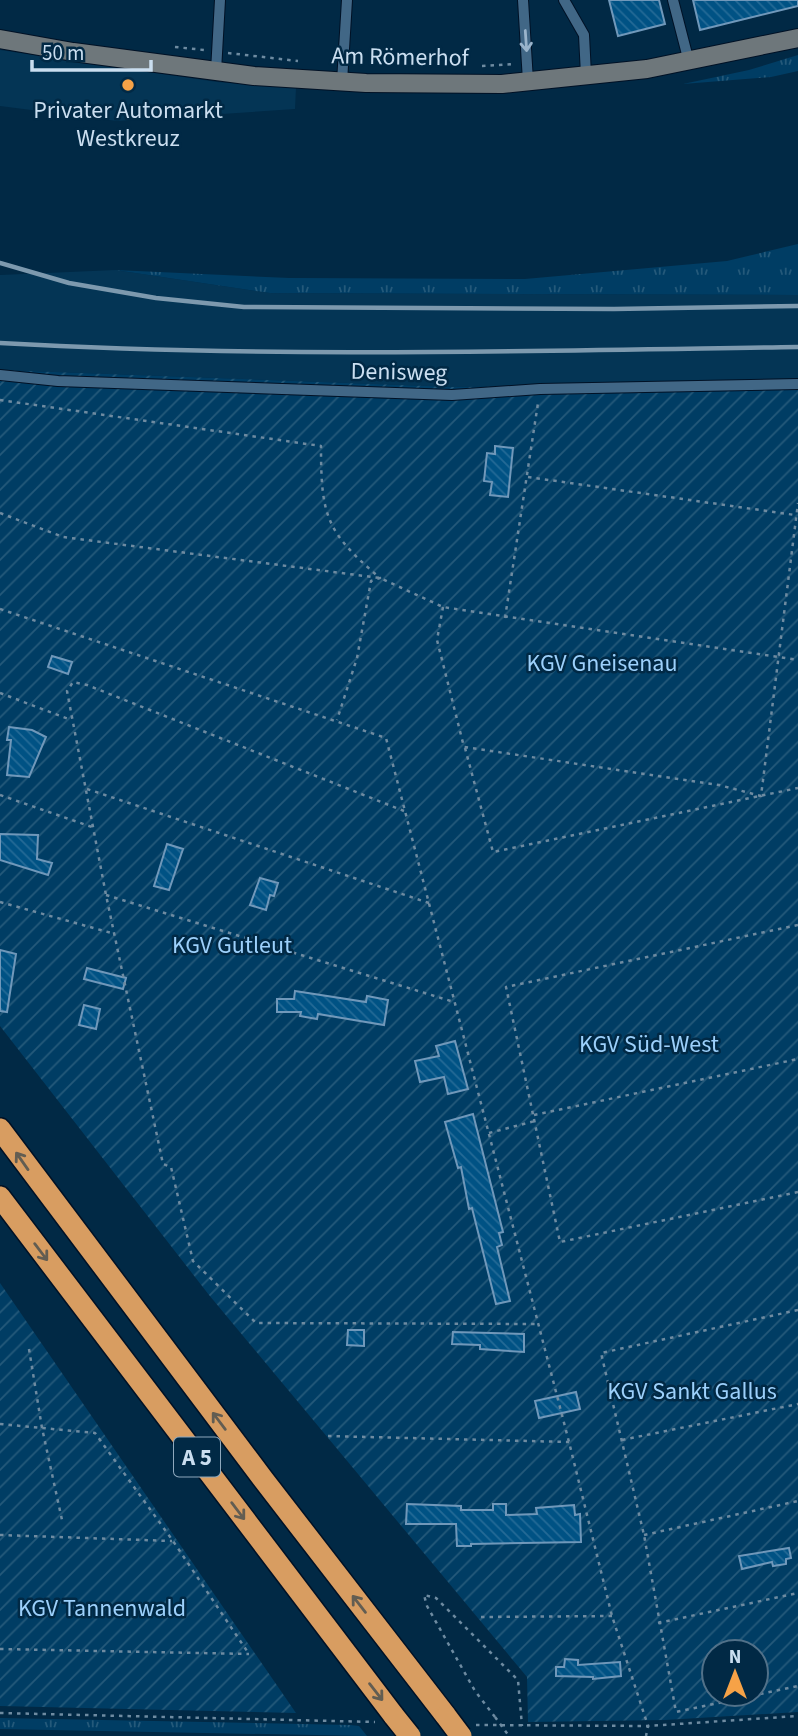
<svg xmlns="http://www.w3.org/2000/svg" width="798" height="1736" font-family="'Source Sans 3',sans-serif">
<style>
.built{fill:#043555}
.grass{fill:url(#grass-tufts)}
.garden{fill:url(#garden-furrows);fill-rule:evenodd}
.building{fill:url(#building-back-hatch);stroke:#7098ba;stroke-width:2}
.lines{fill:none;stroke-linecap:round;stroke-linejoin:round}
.service-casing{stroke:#001125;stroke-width:12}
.secondary-casing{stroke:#001125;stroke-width:20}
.motorway-casing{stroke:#001125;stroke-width:24}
.path{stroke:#6e8ba1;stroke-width:2.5;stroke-dasharray:3.5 5;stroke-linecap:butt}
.service{stroke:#416786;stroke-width:10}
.secondary{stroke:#6e777b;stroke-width:18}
.motorway{stroke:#d89d61;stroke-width:21}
.rail{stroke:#7d99ae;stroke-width:4.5}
.motorway-bridge-casing{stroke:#001125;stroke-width:24;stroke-linecap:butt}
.path-bridge{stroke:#6e8ba1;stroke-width:2.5;stroke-dasharray:3.5 5;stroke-linecap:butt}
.motorway-bridge{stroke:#d89d61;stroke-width:21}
.oneway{stroke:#9ab4cb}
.oneway2{stroke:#625d52}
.poi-dot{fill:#f6a247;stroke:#012945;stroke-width:2.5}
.labels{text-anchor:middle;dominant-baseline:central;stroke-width:5;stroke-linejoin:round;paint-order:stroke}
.shield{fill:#012945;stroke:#8ea8bd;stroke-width:2}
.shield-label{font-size:23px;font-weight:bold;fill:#cadef0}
.street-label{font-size:24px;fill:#cadef0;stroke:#012945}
.poi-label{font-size:24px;fill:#cadef0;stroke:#012945}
.park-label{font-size:24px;fill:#9cd0fb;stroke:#012945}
</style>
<defs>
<pattern id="grass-tufts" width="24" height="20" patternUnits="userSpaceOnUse" patternTransform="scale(1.75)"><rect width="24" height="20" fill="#003d64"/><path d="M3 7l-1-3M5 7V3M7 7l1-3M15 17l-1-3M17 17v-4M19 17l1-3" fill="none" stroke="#24597a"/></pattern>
<pattern id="garden-furrows" width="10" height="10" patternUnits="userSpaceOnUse" patternTransform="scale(1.75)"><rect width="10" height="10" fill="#003d64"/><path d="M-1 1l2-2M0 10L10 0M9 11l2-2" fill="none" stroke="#24597a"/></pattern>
<pattern id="building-back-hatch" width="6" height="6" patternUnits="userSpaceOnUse" patternTransform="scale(1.75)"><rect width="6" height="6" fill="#005284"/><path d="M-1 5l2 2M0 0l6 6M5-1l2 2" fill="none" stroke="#246a96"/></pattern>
</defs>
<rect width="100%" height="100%" fill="#012945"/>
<path class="built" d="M0 50 217 82 296 88 295 109 117 121 0 106Z
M115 270 270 293 798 295V384L453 387 0 370V275Z"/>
<path class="grass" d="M798 55V71L771 77 683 84 749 70Z
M798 244V295L270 293 115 270 289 278 525 279 727 261Z
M0 1718 350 1725 359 1726 367 1736 0 1729Z"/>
<path class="garden" d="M0 370 453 387 798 384V1712L665 1720 528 1722 527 1677 209 1295 0 1026ZM714 1652H756V1694H714Z
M0 1283 296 1713 0 1706Z"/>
<path class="building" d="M609 0H659L665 24 618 36Z
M693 0H798V6L700 30Z
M495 446 513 448 508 497 490 495 492 482 484 481 487 453 495 454Z
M52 656 72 662 68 674 48 667Z
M9 727 32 730 46 737 29 777 7 775 11 740H7Z
M0 834 38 835 37 859 52 863 48 875 0 860Z
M167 844 183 849 169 890 154 886Z
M260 878 278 883 274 896 270 895 266 910 250 905Z
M0 950 16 954 7 1012 0 1011Z
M87 968 126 978 123 989 84 979Z
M295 991 366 1002 367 996 388 1000 384 1025 318 1014 317 1019 300 1016 301 1012H277V999H294Z
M84 1005 100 1009 96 1029 79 1025Z
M455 1041 468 1089 448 1094 444 1077 420 1082 415 1061 439 1056 436 1046Z
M473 1114 503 1232 499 1233 502 1245 497 1247 510 1301 496 1304 472 1208 469 1209 461 1167 458 1168 445 1122Z
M348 1330H364V1346L347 1345Z
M453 1332 524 1334V1352L480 1349V1345L452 1344Z
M576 1392 580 1409 539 1418 535 1401Z
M407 1504 461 1506V1510H493V1504H506V1515L537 1514 536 1508 574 1505 575 1515 580 1514 581 1542 471 1544V1546H457L456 1524H406Z
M789 1548 791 1558 786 1559V1564L773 1566 772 1562 742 1569 739 1556Z
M565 1659 578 1660V1665L620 1662 621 1676 593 1679V1677L556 1676V1667H564Z"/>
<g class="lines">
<g class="service-casing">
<path id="service" d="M523 0 528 81
M564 0 584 35 586 75
M673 0 689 62
M216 71 220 0
M342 82 347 0
M0 375 58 381 452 395 540 389 798 384"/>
</g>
<g class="secondary-casing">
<path id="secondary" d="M0 39 73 52 254 76 366 83 502 84 647 69 798 38"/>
</g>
<g class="motorway-casing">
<path id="motorway" d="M0 1129 263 1479 446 1716
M0 1197 394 1716"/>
</g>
<path class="path" d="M175 47 204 50
M228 53 298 61
M482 66 514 64
M0 400 321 446C321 516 326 532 380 578L371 581 357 658 337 720
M528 477 795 515
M0 513 63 537 380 578 443 607 798 660
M443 607 437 640 464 747 719 785 761 796 798 503
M0 609 386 738 569 1442 612 1616 648 1726 646 1736
M505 618 538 403
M0 693 71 720
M465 748 493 852 798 788
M87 789 429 903
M0 795 92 827
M404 811 87 685 73 682 67 691 106 895 163 1164 171 1167 193 1261 256 1323 539 1324
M106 895 454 1002
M0 902 115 934
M798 925 506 987 560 1242 798 1192
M534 1115 798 1059
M489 1133 535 1121
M798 1310 601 1353 644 1535 676 1712 798 1686
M29 1349 42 1428 62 1520
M0 1424 95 1433 173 1541 249 1654
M328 1436 569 1442
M622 1440 798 1404
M0 1535 172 1541
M644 1535 798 1501
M481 1617 612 1616
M658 1623 798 1593
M0 1649 249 1654
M0 1713 375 1722
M495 1717 475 1691 427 1606 424 1595 436 1598 518 1680 522 1726
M476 1725 648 1726 798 1716"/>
<use href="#service" class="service"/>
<use href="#secondary" class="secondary"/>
<use href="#motorway" class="motorway"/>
<path class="rail" d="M0 263 69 283 156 298 244 307 614 309 798 306
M0 343C266 358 532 351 798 347"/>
<g class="motorway-bridge-casing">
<path id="motorway-bridge" d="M394 1716 410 1736
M446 1716 461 1736"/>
</g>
<path class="path-bridge" d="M495 1717 509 1736"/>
<use href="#motorway-bridge" class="motorway-bridge"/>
</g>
<defs><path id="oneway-shaft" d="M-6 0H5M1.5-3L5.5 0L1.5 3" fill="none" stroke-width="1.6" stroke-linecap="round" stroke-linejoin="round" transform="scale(1.75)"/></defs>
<use class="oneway" href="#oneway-shaft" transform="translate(526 41) rotate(86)"/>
<g class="oneway2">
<use href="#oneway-shaft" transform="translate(22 1161) rotate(-125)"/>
<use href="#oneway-shaft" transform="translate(41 1252) rotate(53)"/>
<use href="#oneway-shaft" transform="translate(219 1421) rotate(-127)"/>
<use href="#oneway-shaft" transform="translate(238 1511) rotate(53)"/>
<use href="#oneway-shaft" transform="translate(359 1604) rotate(-128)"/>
<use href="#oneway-shaft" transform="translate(376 1692) rotate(52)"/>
</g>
<circle class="poi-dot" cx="128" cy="85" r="7"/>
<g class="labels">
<rect class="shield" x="174" y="1437.5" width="46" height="39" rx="5"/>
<g class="shield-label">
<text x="197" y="1457">A 5</text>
</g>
<g class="street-label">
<text transform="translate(400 57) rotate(1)">Am Römerhof</text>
<text transform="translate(399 372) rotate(1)">Denisweg</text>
</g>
<g class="poi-label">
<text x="128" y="110">Privater Automarkt<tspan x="128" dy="28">Westkreuz</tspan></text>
</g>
<g class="park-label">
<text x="602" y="663">KGV Gneisenau</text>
<text x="232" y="945">KGV Gutleut</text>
<text x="649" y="1044">KGV Süd-West</text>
<text x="692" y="1391">KGV Sankt Gallus</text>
<text x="102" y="1608">KGV Tannenwald</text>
</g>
</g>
<g transform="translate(735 1673)"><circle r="33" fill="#012945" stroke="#517189" stroke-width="2"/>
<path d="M0-5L12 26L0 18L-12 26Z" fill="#f6a247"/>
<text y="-10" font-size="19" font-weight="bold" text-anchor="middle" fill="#cadef0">N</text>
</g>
<path d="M32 60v10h119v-10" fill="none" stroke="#cadef0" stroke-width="3.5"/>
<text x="42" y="60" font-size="21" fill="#cadef0" stroke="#012945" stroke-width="5" paint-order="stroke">50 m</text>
</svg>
